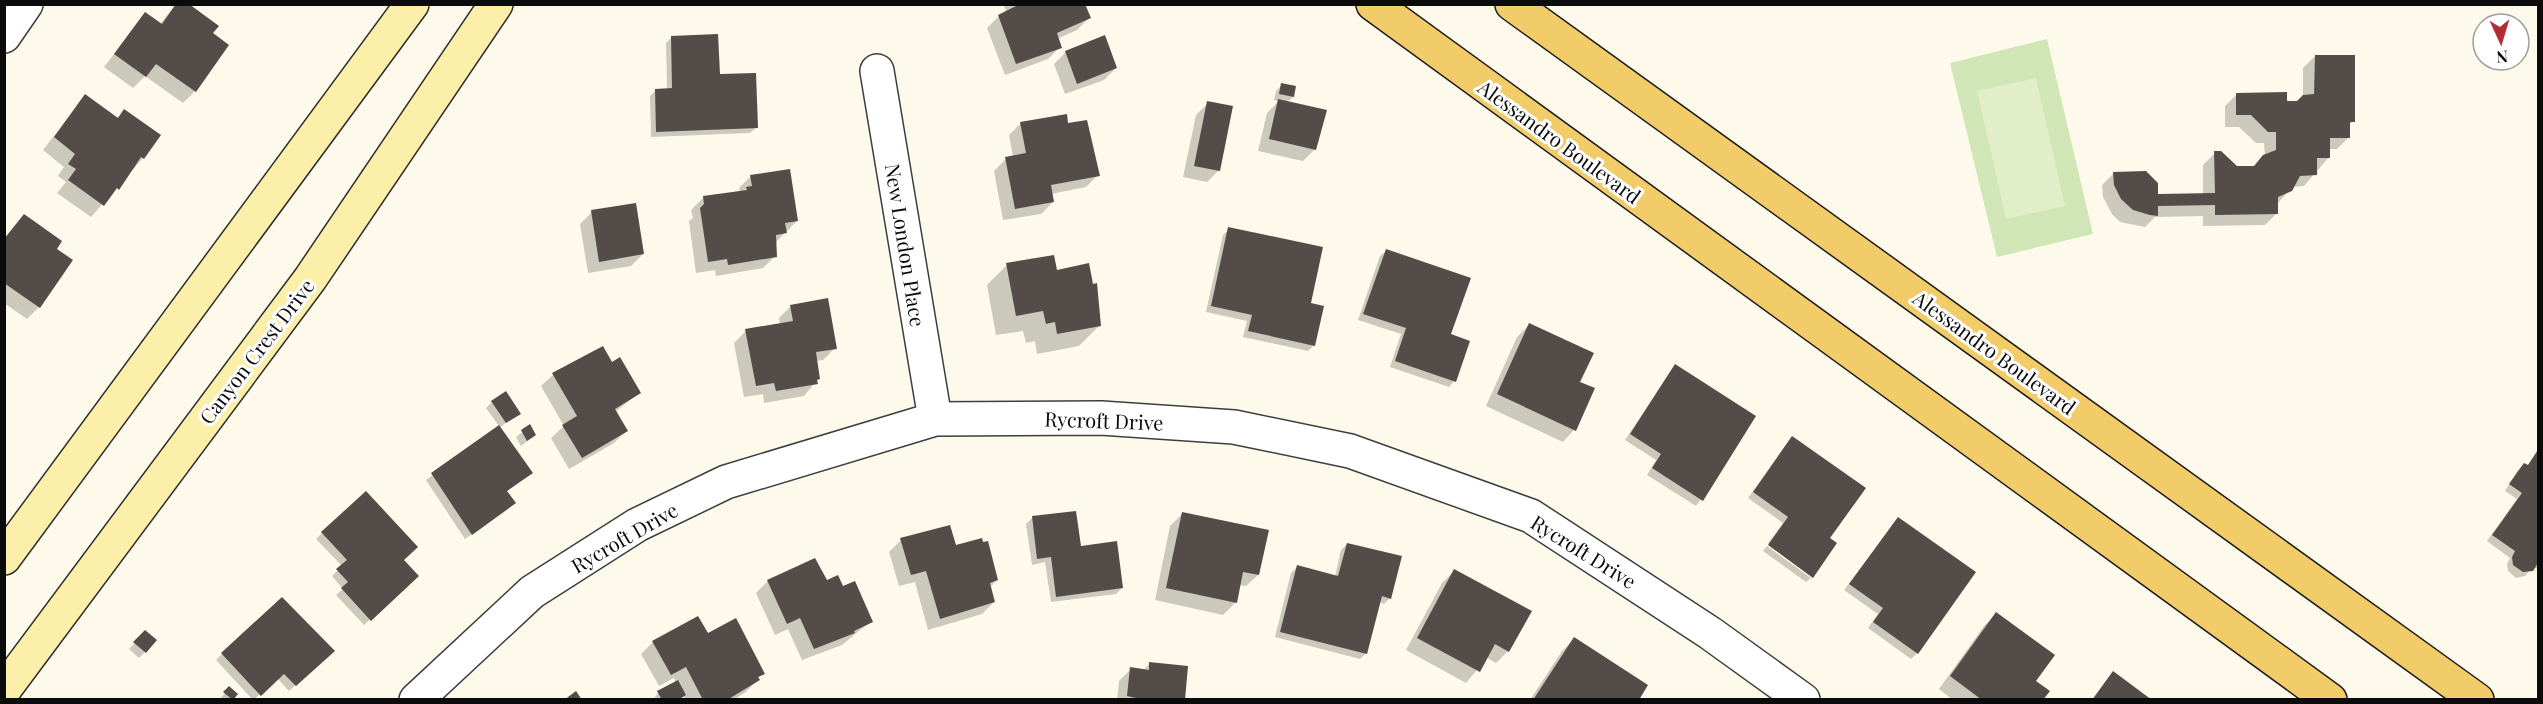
<svg xmlns="http://www.w3.org/2000/svg" width="2543" height="704" font-family="'Playfair Display',serif">
<style>
.green{fill:#d1e6b7}
.pitch{fill:#e2eec8}
.shadow{fill:#0003}
.building{fill:#534c49}
.lines{fill:none;stroke-linecap:round;stroke-linejoin:round}
.minor-casing{stroke:#3e3e3e;stroke-width:36}
.secondary-casing{stroke:#2d2d2d;stroke-width:36}
.primary-casing{stroke:#1c1c1c;stroke-width:36}
.minor{stroke:#fff;stroke-width:33}
.secondary{stroke:#fbefa9;stroke-width:33}
.primary{stroke:#f1cc68;stroke-width:33}
.labels{text-anchor:middle;dominant-baseline:central;stroke-width:6;stroke-linejoin:round;paint-order:stroke}
.street-label{font-size:20px;fill:#0b0b0b;stroke:#fff}
</style>
<rect width="100%" height="100%" fill="#fefaeb"/>
<path class="green" d="M2047 39 2093 234 1997 257 1950 63Z"/>
<path class="pitch" d="M2036 78 2065 206 2006 219 1977 91Z"/>
<path class="shadow" d="M176 4 211 33 195 91 183 103 145 76 133 88 104 67 145 14 160 24Z
M1007 4H1083L1089 18 1077 30 1057 39 1060 47 1048 59 1005 75 987 28 999 16 1007 13 1004 7Z
M672 37 718 76 756 128 750 133 651 137 650 96 656 90H667L666 43Z
M1066 52 1116 68 1104 80 1065 94 1054 64Z
M2315 56 2353 121 2348 126 2349 137 2337 149H2329V157L2304 186 2292 187 2278 203 2277 213 2265 225 2203 226V216L2155 217 2145 227 2120 222 2112 214 2103 197 2102 185 2113 174 2157 195H2203V165L2215 153 2237 168H2253L2265 156 2264 143H2256L2239 127H2225V106L2237 94 2297 102 2303 97V68Z
M1282 85 1293 97 1287 102 1315 149 1303 161 1258 151 1267 113 1279 101 1274 100 1276 91Z
M85 96 116 119 124 111 143 158 91 217 57 193 66 182 58 176 64 167 43 150Z
M1208 103 1219 170 1207 182 1183 177 1196 115Z
M1021 123 1067 124 1098 175 1086 187 1051 194 1053 202 1041 214 1003 220 994 171 1006 159 1013 157 1009 135Z
M751 176 797 221 775 243V256L763 268 716 276 715 270 696 273 689 221 693 218 691 210 703 198 740 192 739 188Z
M592 212 643 254 631 266 588 273 580 224Z
M24 216 55 249 39 307 27 319 4 303V240Z
M1229 229 1309 305 1314 345 1308 351 1243 337 1247 321 1206 312 1223 235Z
M1386 251 1449 335 1454 381 1449 387 1390 367 1401 334 1358 320 1380 256Z
M1007 265 1055 272 1100 325 1079 346 1037 354 1035 341 1026 343 1023 331 996 335 987 285Z
M791 306 835 348 823 360 816 361 819 378 804 396 764 403 763 394 744 397 734 343 746 331 780 325 779 318Z
M1529 325 1574 430 1563 442 1486 406 1517 337Z
M602 348 612 364 639 393 615 412 626 431 614 443 569 469 551 438 564 426 541 386 553 375Z
M1675 365 1715 480 1696 506 1647 475 1656 460 1625 440Z
M492 402 519 413 499 428 531 473 506 492 508 509 465 539 426 480 499 426 486 408Z
M530 426 535 435 521 446 516 437Z
M1792 438 1813 575 1768 543 1783 523 1748 498Z
M2538 449V569L2533 567 2525 576 2516 578 2508 571 2507 564 2510 558 2487 541 2517 499 2505 491 2518 470 2524 465 2527 467Z
M1182 514 1258 575 1246 586 1239 585 1235 603 1223 615 1155 600 1170 526Z
M1032 518 1080 547 1122 588 1116 594 1051 602 1045 562 1032 565 1026 524Z
M1893 525 1917 653 1911 659 1868 628 1878 614 1844 590Z
M322 533 417 576 364 625 336 595 343 589 332 576 342 566 316 539Z
M901 540 955 547 997 580 990 587 994 602 982 614 928 630 915 582 899 586 889 552Z
M1347 544 1390 598 1384 604 1379 602 1366 653 1360 659 1275 637 1291 573 1297 567 1335 577 1341 550Z
M1767 546 1811 578 1806 582 1763 551Z
M1454 571 1508 651 1496 663 1487 658 1466 683 1406 650 1442 583Z
M768 581 827 582 842 588 871 621 842 645 802 660 788 629 775 635 756 593Z
M1996 614 2034 682 2042 700H1953L1939 689 1984 626Z
M697 618 707 635 763 673 746 692 733 700H685L683 695 679 700H653L658 693 676 683 674 678 659 686 641 654 653 642Z
M145 632V652L139 658 129 649Z
M1574 639 1637 700H1530L1562 651Z
M222 654 327 656 289 691 278 679 253 700 216 660Z
M1150 663 1183 700H1117L1119 681 1131 669 1143 671Z
M229 688 235 694 231 700H219Z"/>
<path class="building" d="M176 4H189L219 26 213 33 229 45 196 92 156 64 146 77 114 54 145 12 162 24Z
M1020 4H1085L1091 18 1057 33 1062 48 1016 64 998 15Z
M718 34 720 74 756 73 758 128 656 132 655 89 672 88 671 36Z
M1105 35 1117 68 1077 84 1065 51Z
M2315 55H2355V122H2350V138H2330V158H2317V175L2300 176 2292 191 2278 197V214L2215 215V205L2158 206V216L2150 215 2133 210 2121 199 2114 185 2113 172 2146 171 2158 183V194L2215 193 2214 151H2221L2237 166H2254L2263 155 2276 150V132H2268L2251 115H2236V93L2287 92V101H2297L2303 95 2314 94Z
M1281 83 1296 86 1294 97 1279 94Z
M85 94 118 118 124 109 161 135 144 159 141 157 119 190 117 188 104 206 68 180 76 169 68 164 75 154 54 137Z
M1278 99 1327 110 1316 150 1269 139Z
M1207 101 1233 106 1220 171 1194 166Z
M1067 114 1068 123 1087 120 1100 176 1051 185 1054 202 1015 209 1005 157 1026 153 1020 122Z
M790 169 798 221 785 223 787 233 776 235 777 257 728 265 727 259 708 262 700 208 704 204 703 196 747 190 746 187 752 186 750 175Z
M636 203 644 254 599 262 591 210Z
M24 214 62 241 57 249 73 260 40 308 4 283V239Z
M1228 227 1323 247 1311 303 1324 306 1315 346 1248 331 1252 315 1211 306Z
M1386 249 1471 278 1451 334 1470 341 1456 382 1395 361 1406 328 1363 314Z
M1054 255 1057 270 1089 263 1093 284 1097 283 1101 326 1057 334 1055 322 1046 324 1043 311 1016 316 1006 263Z
M828 298 837 349 816 352 820 379 817 380 818 384 776 391 774 383 756 386 745 329 793 321 790 305Z
M1529 323 1594 353 1580 382 1595 388 1576 431 1497 394Z
M603 346 612 362 620 357 641 393 615 409 628 431 582 458 562 425 577 416 552 373Z
M1675 364 1756 416 1703 501 1652 468 1661 454 1630 434Z
M506 391 521 414 506 423 491 401Z
M530 424 536 435 527 441 521 430Z
M499 425 533 473 507 491 516 503 472 535 431 473Z
M1792 436 1866 488 1830 538 1837 543 1813 578 1768 545 1788 517 1753 492Z
M2538 450V563L2533 571 2523 572 2513 565 2512 557 2515 551 2492 535 2522 493 2509 484 2524 463 2528 465Z
M366 491 418 547 404 560 419 576 371 621 341 588 348 582 336 569 347 560 321 532Z
M1076 511 1081 546 1117 541 1123 588 1056 597 1051 557 1037 559 1032 516Z
M1182 512 1269 530 1259 575 1243 572 1237 603 1166 588Z
M1898 517 1976 572 1918 654 1873 622 1883 608 1849 584Z
M950 525 956 545 982 538 983 542 988 541 998 580 990 583 995 602 940 619 926 571 911 575 900 538Z
M1347 543 1402 556 1391 599 1382 596 1367 654 1280 632 1297 565 1338 576Z
M815 558 827 580 838 575 843 586 855 581 873 622 854 631 855 633 814 649 800 618 787 624 767 580Z
M1454 569 1532 611 1509 652 1495 644 1480 672 1417 638Z
M282 597 335 651 296 686 284 674 261 696 221 653Z
M1996 612 2055 655 2036 681 2050 691 2043 700H1982L1950 676Z
M698 616 708 633 736 618 765 674 758 677 760 680 727 700H703L686 667 671 675 652 641Z
M145 630 157 640 146 653 133 642Z
M1574 637 1648 685 1639 700H1533Z
M1149 662 1188 666 1185 700H1144L1127 696 1130 667 1149 670Z
M2113 671 2152 700H2092Z
M678 680 686 695 678 700H662L657 691Z
M229 686 238 694 233 700 223 692Z
M576 691 582 700H564Z"/>
<g class="lines">
<g class="minor-casing">
<path id="minor" d="M4 36 26 4
M877 71 935 419
M416 700 532 592 637 525 726 482 935 419 1101 418 1234 427 1350 451 1531 516 1710 633 1803 700"/>
</g>
<g class="secondary-casing">
<path id="secondary" d="M4 558 412 4
M4 690 310 279 496 4"/>
</g>
<g class="primary-casing">
<path id="primary" d="M1373 4 2330 700
M1512 4 2477 700"/>
</g>
<use href="#minor" class="minor"/>
<use href="#secondary" class="secondary"/>
<use href="#primary" class="primary"/>
</g>
<g class="labels">
<g class="street-label">
<text transform="translate(1560 141) rotate(36)">Alessandro Boulevard</text>
<text transform="translate(906 245) rotate(81)">New London Place</text>
<text transform="translate(256 351) rotate(-53)">Canyon Crest Drive</text>
<text transform="translate(1995 352) rotate(36)">Alessandro Boulevard</text>
<text transform="translate(1104 420) rotate(2)">Rycroft Drive</text>
<text transform="translate(624 537) rotate(-30)">Rycroft Drive</text>
<text transform="translate(1584 551) rotate(32)">Rycroft Drive</text>
</g>
</g>
<rect width="2543" height="704" fill="none" stroke="#0b0b0b" stroke-width="12"/>
<g transform="translate(2501 42) rotate(176)"><circle r="28" fill="#ffffff" stroke="#9d9d9d" stroke-width="1.5"/>
<path d="M0-4.5L10 22L0 15L-10 22Z" fill="#b32c36"/>
<text y="-9" font-size="16" font-weight="bold" text-anchor="middle" fill="#0b0b0b">N</text>
</g>
</svg>
